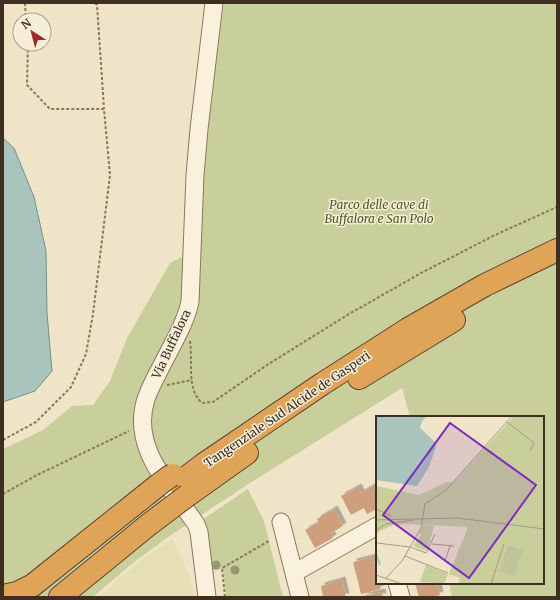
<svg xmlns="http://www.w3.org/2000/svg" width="560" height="600" font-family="Merriweather,serif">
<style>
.farmland{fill:#e6deb5}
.green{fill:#c9cf9b}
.water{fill:#a9c4bc;stroke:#6f938a}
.building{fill:#cf9f7d;filter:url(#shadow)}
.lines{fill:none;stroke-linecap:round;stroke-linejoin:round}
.minor-casing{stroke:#8d765c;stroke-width:19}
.highway-casing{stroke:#5b4430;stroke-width:24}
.path{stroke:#8d765c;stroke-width:2;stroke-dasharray:3 2;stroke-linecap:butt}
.minor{stroke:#faf1dc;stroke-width:17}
.highway{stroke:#e0a458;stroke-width:22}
.highway-bridge-casing{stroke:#5b4430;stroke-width:24;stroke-linecap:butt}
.highway-bridge{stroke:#e0a458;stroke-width:22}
.tree{fill:#96986f}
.labels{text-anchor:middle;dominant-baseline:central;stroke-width:3;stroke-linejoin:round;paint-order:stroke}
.park-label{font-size:12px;font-style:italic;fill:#4d5a26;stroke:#f7eed8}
.street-label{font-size:12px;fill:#3d2e20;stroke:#f7eed8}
.inset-river{fill:none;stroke:#a9c4bc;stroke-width:2}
.inset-road{fill:none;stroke:#a89b85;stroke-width:1}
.view{fill:#7b2cbf;fill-opacity:0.15;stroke:#7b2cbf;stroke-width:2}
.inset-edge{fill:none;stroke:#3d2e20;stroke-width:2}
</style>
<defs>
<filter id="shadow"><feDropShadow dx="3.5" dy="-3.5" stdDeviation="0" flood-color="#0004"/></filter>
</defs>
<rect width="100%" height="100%" fill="#f0e4c8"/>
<path class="farmland" d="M173 538 189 576 195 596 193 597H99L136 564Z"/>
<path class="green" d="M224 3H557V597H452L449 583H543V417H410L402 388 250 483 171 535 134 562 93 597H3V449L43 430 72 406 93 405 110 381 127 338 170 263 200 248 202 183 208 114Z
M248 489 264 521 283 597H226L223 569 211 570 202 520Z"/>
<path class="water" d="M3 138 14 148 34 197 46 251 47 313 52 371 35 391 3 402Z"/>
<path class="building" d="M375 485 377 489V509L367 514 364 508 351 515 341 496 358 487 361 493Z
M334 509 343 526 331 533 333 538 315 548 305 530 319 523 317 519Z
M373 557 377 573V583H379L381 589 361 594 353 562Z
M342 580 346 597H323L321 586Z
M415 583H437L440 595 432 597H419Z
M382 592 383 597H362V596Z"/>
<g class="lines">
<g class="minor-casing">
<path id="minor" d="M281 522 300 597
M294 573 377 526
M397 583 401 597
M207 597 199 532 196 524C171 487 130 448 146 399 150 387 157 375 163 363 173 343 185 324 190 302L195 175 199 129 214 3"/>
</g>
<g class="highway-casing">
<path id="highway" d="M359 378 454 320
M179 483 204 464 322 384 408 329 485 285 557 250
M188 495 247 453
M3 596 17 593 33 585 157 486
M60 597 147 526 172 507"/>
</g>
<path class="path" d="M25 3 26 20
M95 3 97 5 104 108
M190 341C193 361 186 389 202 403L213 402 267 365 349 314 423 272 495 235 557 207
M167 385 192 380
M3 440 36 422 71 387 86 354 93 314 110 175 104 109H50L27 85 28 44
M3 494 37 475 129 431
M225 597 222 568 269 541"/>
<use href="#minor" class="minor"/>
<use href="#highway" class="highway"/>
<g class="highway-bridge-casing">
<path id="highway-bridge" d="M157 486 169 477 173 475
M172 507 188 495"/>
</g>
<use href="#highway-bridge" class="highway-bridge"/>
</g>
<g class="tree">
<circle cx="216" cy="565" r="4.5"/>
<circle cx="235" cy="570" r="4.5"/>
</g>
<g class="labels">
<g class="park-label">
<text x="379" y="204">Parco delle cave di<tspan x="379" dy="14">Buffalora e San Polo</tspan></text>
</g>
<g class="street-label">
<text transform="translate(171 344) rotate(-65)">Via Buffalora</text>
<text transform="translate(287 409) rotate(-34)">Tangenziale Sud Alcide de Gasperi</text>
</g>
</g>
<g transform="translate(376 416)">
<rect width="168" height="168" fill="#f0e4c8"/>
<path d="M138 0H168V168H82L84 162 73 158 92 111 32 108 17 109 0 117V70L43 79 71 66 77 67ZM47 109 58 110 52 131 49 135 37 130 45 119 43 118ZM50 149 72 158 68 168 44 166Z" fill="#c9cf9b"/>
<path d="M132 129 147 134 138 160 123 155Z" fill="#bfc49a"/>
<path d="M0 0H51L46 5 44 12 59 26 60 31 53 51 41 70 0 64Z" fill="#a9c4bc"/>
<path class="inset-river" d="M0 137 4 149"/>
<path class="inset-road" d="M131 6 158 27 154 35M0 93 15 100M0 104 81 102 168 113M0 114 10 108 38 104M1 127 34 131 50 137 59 118M56 128 78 130M29 140 72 157M69 145 74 130M0 159 26 168M10 162 26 145 45 112 49 88 70 74 136 0M115 168 128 128"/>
<path class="view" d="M74 7 160 69 93 162 7 99Z"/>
<rect width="168" height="168" class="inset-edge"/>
</g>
<rect width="560" height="600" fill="none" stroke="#3d2e20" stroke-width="8"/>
<g transform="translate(32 32) rotate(324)"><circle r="19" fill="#f7eed8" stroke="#ada18e"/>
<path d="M0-3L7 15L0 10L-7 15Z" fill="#9e2a2b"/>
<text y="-6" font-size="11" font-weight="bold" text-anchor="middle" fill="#3d2e20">N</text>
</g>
</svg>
